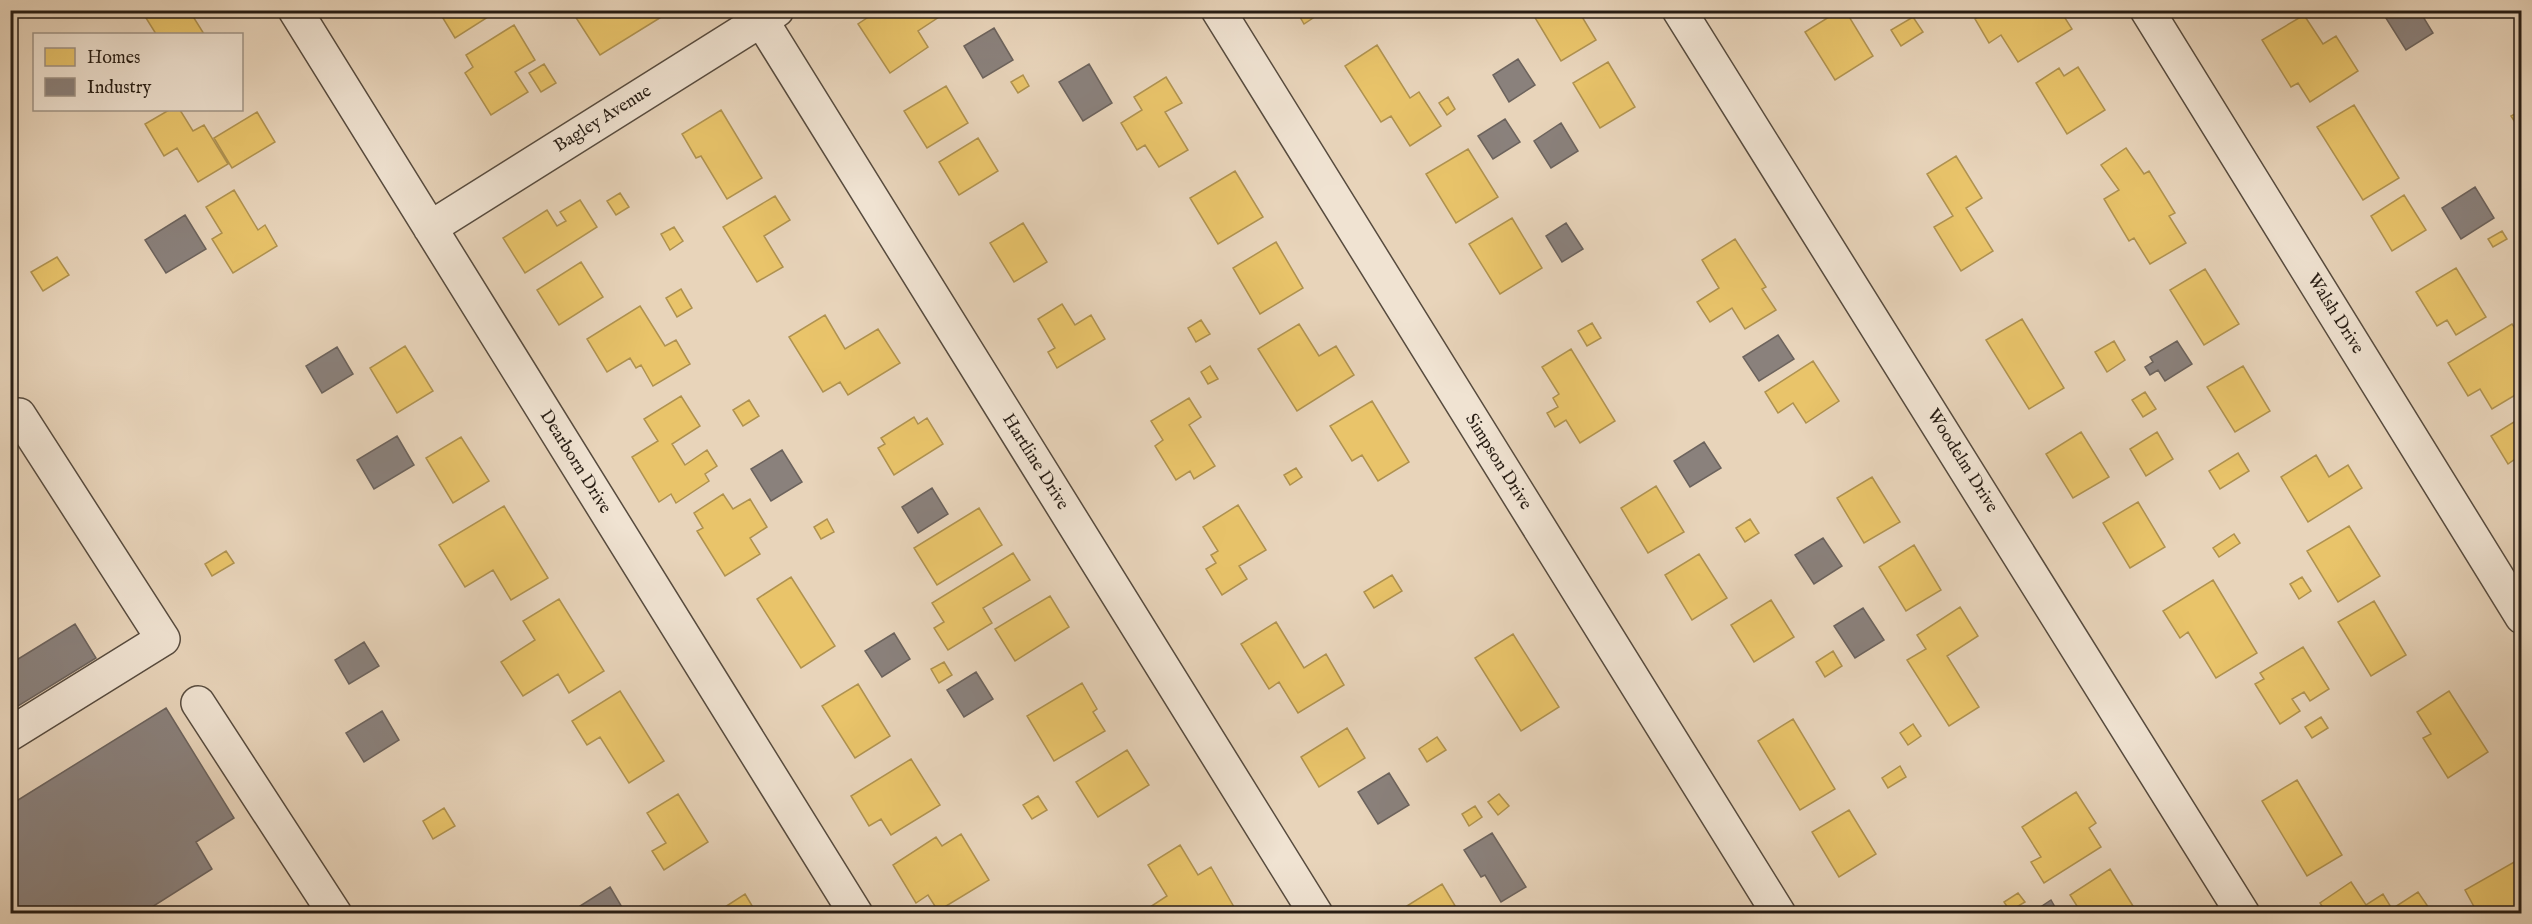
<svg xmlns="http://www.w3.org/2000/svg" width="2532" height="924" font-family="'IM FELL English',serif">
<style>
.homes{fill:#e9c46a;stroke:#af9250;stroke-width:1.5}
.industry{fill:#8a817c;stroke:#6c635d;stroke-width:1.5}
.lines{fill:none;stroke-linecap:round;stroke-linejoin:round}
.minor-casing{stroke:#574b3e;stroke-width:36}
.minor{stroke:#f0e3d2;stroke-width:33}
.labels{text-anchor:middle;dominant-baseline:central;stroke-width:6;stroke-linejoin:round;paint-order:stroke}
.street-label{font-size:18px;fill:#271d14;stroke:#f0e3d2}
</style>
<rect width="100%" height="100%" fill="#e8d4ba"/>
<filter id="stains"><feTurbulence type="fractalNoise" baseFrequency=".00333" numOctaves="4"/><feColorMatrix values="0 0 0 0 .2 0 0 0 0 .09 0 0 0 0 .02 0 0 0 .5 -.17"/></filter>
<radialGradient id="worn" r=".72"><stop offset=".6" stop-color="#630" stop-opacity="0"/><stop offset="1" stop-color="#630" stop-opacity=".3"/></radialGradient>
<path class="homes" d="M141 10H189L204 34H156Z
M438 10H499L455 38Z
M578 10H670L671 11 600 55 573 13Z
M879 10H939L942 15 918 31 928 47 890 73 858 24Z
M1296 10H1325L1304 24Z
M1544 10H1578L1596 40 1561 61 1534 16Z
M1840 10H1845L1873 56 1835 80 1805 32Z
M1988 10H2060L2072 29 2018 62 2001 35 1989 43 1975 19Z
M2304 15 2323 44 2336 36 2358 71 2310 102 2298 83 2291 87 2262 40Z
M1913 17 1923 32 1901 46 1891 30Z
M514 25 535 60 515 72 528 92 491 115 465 73 473 67 466 55Z
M1377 45 1410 98 1419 92 1441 126 1410 146 1391 116 1381 122 1345 66Z
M1608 62 1635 107 1600 128 1573 83Z
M544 64 556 83 541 92 529 73Z
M2078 67 2105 110 2067 134 2036 83 2059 68 2064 76Z
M1023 75 1029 86 1018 93 1011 82Z
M1166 77 1182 103 1165 112 1188 150 1159 167 1145 145 1137 150 1121 123 1142 110 1134 97Z
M946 86 968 123 927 148 904 111Z
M1448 97 1455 109 1447 115 1439 103Z
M2354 105 2399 178 2363 200 2317 127Z
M169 110H180L193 131 204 125 228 164 198 182 177 148 164 156 145 124Z
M721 110 762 178 727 199 701 156 696 158 682 134Z
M2522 110V133L2511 116Z
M257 112 275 142 232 168 214 138Z
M978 138 998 171 959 195 939 162Z
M2126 148 2144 174 2149 171 2175 213 2169 216 2186 243 2150 264 2134 238 2129 241 2104 199 2119 190 2101 165Z
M1468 149 1498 197 1456 223 1426 174Z
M1956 156 1982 198 1966 208 1993 251 1961 271 1934 227 1953 216 1927 174Z
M1235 171 1263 217 1218 244 1190 198Z
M234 190 258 230 265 225 277 246 233 273 212 239 222 233 206 207Z
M620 193 629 207 616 215 607 201Z
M2404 195 2426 230 2392 251 2371 216Z
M775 196 790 220 764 236 783 267 757 282 723 227Z
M580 200 597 227 525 273 503 238 547 210 557 226 566 221 560 212Z
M1512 218 1542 268 1500 294 1469 244Z
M1023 223 1047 262 1014 282 990 243Z
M674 227 683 241 670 250 661 234Z
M2502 231 2507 239 2493 247 2488 239Z
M1735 239 1766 287 1762 289 1776 310 1745 329 1732 308 1710 322 1697 302 1719 288 1702 260Z
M1276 242 1303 288 1260 314 1233 268Z
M57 257 69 275 43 291 31 272Z
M581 262 603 297 559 325 537 290Z
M2456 268 2486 317 2456 335 2447 320 2437 326 2416 292Z
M2205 269 2239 324 2204 345 2170 290Z
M681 289 692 308 677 317 666 298Z
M1062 304 1075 325 1091 315 1105 339 1057 368 1048 352 1055 348 1038 319Z
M640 306 665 346 676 340 690 364 653 386 641 365 636 368 630 358 607 372 587 339Z
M825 315 845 349 878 329 900 363 848 395 840 382 823 392 789 337Z
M2022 319 2064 388 2029 409 1986 340Z
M1201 320 1210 334 1196 342 1188 328Z
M1592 323 1601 338 1587 346 1578 331Z
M1299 324 1319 356 1336 346 1354 375 1297 411 1258 349Z
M2512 324 2522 339V391L2492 409 2480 389 2468 396 2448 363Z
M2114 341 2125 360 2107 372 2095 352Z
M405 346 433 391 397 413 370 368Z
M1571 349 1615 421 1580 443 1566 420 1555 427 1547 413 1558 407 1553 398 1559 394 1542 367Z
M1813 361 1839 401 1806 423 1793 403 1778 413 1765 392Z
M1210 366 1218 379 1208 384 1201 372Z
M2243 366 2270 411 2235 432 2207 387Z
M2145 392 2156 409 2143 417 2132 400Z
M681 396 700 426 672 444 685 465 707 450 717 466 705 474 709 481 676 503 671 494 659 502 632 457 658 441 644 419Z
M1189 398 1201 417 1189 425 1215 466 1194 479 1190 471 1176 480 1155 446 1163 440 1151 421Z
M749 400 759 416 743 426 733 410Z
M1372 401 1409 462 1378 481 1362 455 1352 461 1330 426Z
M914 417 918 424 927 418 943 444 894 475 878 448 885 444 881 438Z
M2522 417V464L2518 457 2508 464 2491 436Z
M2081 432 2109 477 2073 498 2046 454Z
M2157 432 2173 459 2146 476 2130 449Z
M461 437 489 481 453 503 426 458Z
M2238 453 2249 471 2220 489 2209 471Z
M2316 455 2329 477 2348 465 2362 488 2308 522 2281 477Z
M1296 468 1302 477 1290 485 1284 475Z
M1872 477 1900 522 1864 543 1837 498Z
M1656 486 1684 532 1648 553 1621 508Z
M723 494 733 509 750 499 767 527 750 538 760 554 725 576 697 531 703 528 694 513Z
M2138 502 2165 547 2130 568 2103 523Z
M1238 505 1266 550 1239 566 1247 579 1222 595 1206 569 1216 563 1211 555 1218 551 1203 527Z
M504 506 548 578 511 600 493 570 465 587 439 545Z
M979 508 1002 545 937 585 914 548Z
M827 519 834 532 821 539 814 527Z
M1750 519 1759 533 1745 542 1736 528Z
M2349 526 2380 576 2338 602 2307 551Z
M2234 534 2240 543 2219 557 2213 548Z
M1914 545 1941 590 1906 611 1879 567Z
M226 551 234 563 212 576 205 564Z
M1013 553 1030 580 983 608 992 623 948 650 934 628 944 622 932 603Z
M1699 554 1727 598 1692 620 1665 575Z
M1392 575 1402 591 1374 608 1364 592Z
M791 577 835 646 801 668 757 599Z
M2302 577 2311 591 2299 599 2290 584Z
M2213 580 2257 653 2216 678 2188 632 2180 638 2163 611Z
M1050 596 1069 627 1015 661 995 629Z
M559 599 604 671 569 693 558 674 523 696 501 662 535 640 523 621Z
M1771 600 1794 637 1754 662 1731 625Z
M2374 601 2406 655 2371 676 2338 622Z
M1960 607 1978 636 1947 656 1979 707 1949 726 1907 660 1926 649 1917 635Z
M1276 622 1304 668 1326 654 1344 685 1298 713 1279 682 1269 689 1241 644Z
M1513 634 1559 707 1521 731 1475 658Z
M2303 647 2329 689 2310 701 2304 692 2292 699 2300 711 2280 724 2255 684 2264 679 2260 673Z
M1833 651 1842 666 1825 677 1816 662Z
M944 662 952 675 939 683 931 669Z
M1082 683 1097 709 1093 712 1105 731 1054 761 1027 716Z
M858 684 890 736 855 758 822 706Z
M620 691 664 761 629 783 600 737 587 745 572 721Z
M2449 691 2488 752 2448 778 2423 738 2431 734 2417 712Z
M2321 717 2328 728 2312 738 2305 727Z
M1793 719 1835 789 1800 810 1758 741Z
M1913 724 1921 736 1908 745 1900 733Z
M1347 728 1365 758 1319 787 1301 757Z
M1437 737 1446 750 1427 762 1419 749Z
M1127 750 1149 785 1098 817 1076 782Z
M911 759 940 805 891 835 881 819 869 826 851 796Z
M1900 766 1906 777 1888 788 1882 778Z
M2297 780 2342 855 2307 876 2262 801Z
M2076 792 2096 823 2089 828 2101 847 2044 883 2031 862 2041 857 2022 827Z
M678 794 708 842 664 870 652 851 666 843 647 813Z
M1499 794 1509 806 1498 815 1488 802Z
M1038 796 1047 810 1032 819 1023 805Z
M1475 806 1482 817 1469 826 1462 814Z
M444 808 455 826 433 839 423 821Z
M1849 810 1876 854 1839 877 1812 832Z
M961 834 989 880 938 911 928 895 916 903 893 865 936 837 942 846Z
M1180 845 1198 875 1211 867 1238 914H1154L1150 907 1167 896 1148 865Z
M2516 861 2522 871V910L2515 914H2478L2465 890Z
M2110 869 2138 914H2082L2070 895Z
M2351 882 2366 905 2383 894 2392 909 2418 892 2433 914H2327L2320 903Z
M1442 884 1460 914H1394Z
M2018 893 2025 902 2010 911 2004 902Z
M745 894 757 914H714Z"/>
<path class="industry" d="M2392 10H2419L2433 33 2406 50 2384 15Z
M994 28 1013 60 983 78 964 46Z
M1518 59 1535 85 1509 102 1493 75Z
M1089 64 1112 103 1083 121 1059 82Z
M1505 119 1520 142 1493 159 1478 136Z
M1561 123 1578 151 1551 168 1534 141Z
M2475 187 2494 218 2461 239 2442 208Z
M185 215 206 249 166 273 145 240Z
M1566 223 1583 249 1562 262 1546 236Z
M1778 335 1794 359 1759 381 1743 357Z
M2177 341 2192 364 2165 381 2158 370 2150 375 2145 367 2153 362 2150 357Z
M337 347 353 374 322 393 306 366Z
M397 436 414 465 374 489 357 460Z
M1704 442 1721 468 1690 487 1674 461Z
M782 450 802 482 771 501 751 469Z
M932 488 948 514 918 533 902 507Z
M1823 538 1842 566 1814 584 1795 555Z
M1863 608 1884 640 1855 658 1834 626Z
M75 624 96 658 10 711V664Z
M894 633 910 659 882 677 865 651Z
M364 642 379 666 349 684 335 660Z
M976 672 993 699 964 717 947 690Z
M166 708 234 818 196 842 212 869 141 914H10V805Z
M382 711 399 740 364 762 346 733Z
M1389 773 1409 805 1378 824 1358 792Z
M1492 833 1526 887 1501 902 1485 875 1481 877 1464 850Z
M610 887 626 914H585L580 906Z
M2051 900 2059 914H2030Z"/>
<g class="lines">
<g class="minor-casing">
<path id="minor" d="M295 10 856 914
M755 10 1316 914
M1218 10 1779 914
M1679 10 2243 914
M2147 10 2522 617
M430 228 777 10
M10 420 19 415 163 639 10 734
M198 703 335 914"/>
</g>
<use href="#minor" class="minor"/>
</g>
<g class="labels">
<g class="street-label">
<text transform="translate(603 119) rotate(-32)">Bagley Avenue</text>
<text transform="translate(2335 314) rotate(58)">Walsh Drive</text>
<text transform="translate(1962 461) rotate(58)">Woodelm Drive</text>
<text transform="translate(575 462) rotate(58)">Dearborn Drive</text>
<text transform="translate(1035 462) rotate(58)">Hartline Drive</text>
<text transform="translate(1498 462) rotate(58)">Simpson Drive</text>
</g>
</g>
<rect width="2532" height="924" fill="none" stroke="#e8d4ba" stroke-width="36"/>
<rect x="12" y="12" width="2508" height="900" fill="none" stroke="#271d14" stroke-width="3"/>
<rect x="18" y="18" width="2496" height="888" fill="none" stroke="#271d14" stroke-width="1.5"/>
<rect x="33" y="33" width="210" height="78" fill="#f0e3d2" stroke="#a09486" stroke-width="1.5"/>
<rect x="45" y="48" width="30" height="18" fill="#e9c46a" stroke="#a09486" stroke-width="1.5"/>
<text x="87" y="63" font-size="18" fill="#271d14">Homes</text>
<rect x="45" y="78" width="30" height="18" fill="#8a817c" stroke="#a09486" stroke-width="1.5"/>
<text x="87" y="93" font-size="18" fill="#271d14">Industry</text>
<rect width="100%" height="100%" filter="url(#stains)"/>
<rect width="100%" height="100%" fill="url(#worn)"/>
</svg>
